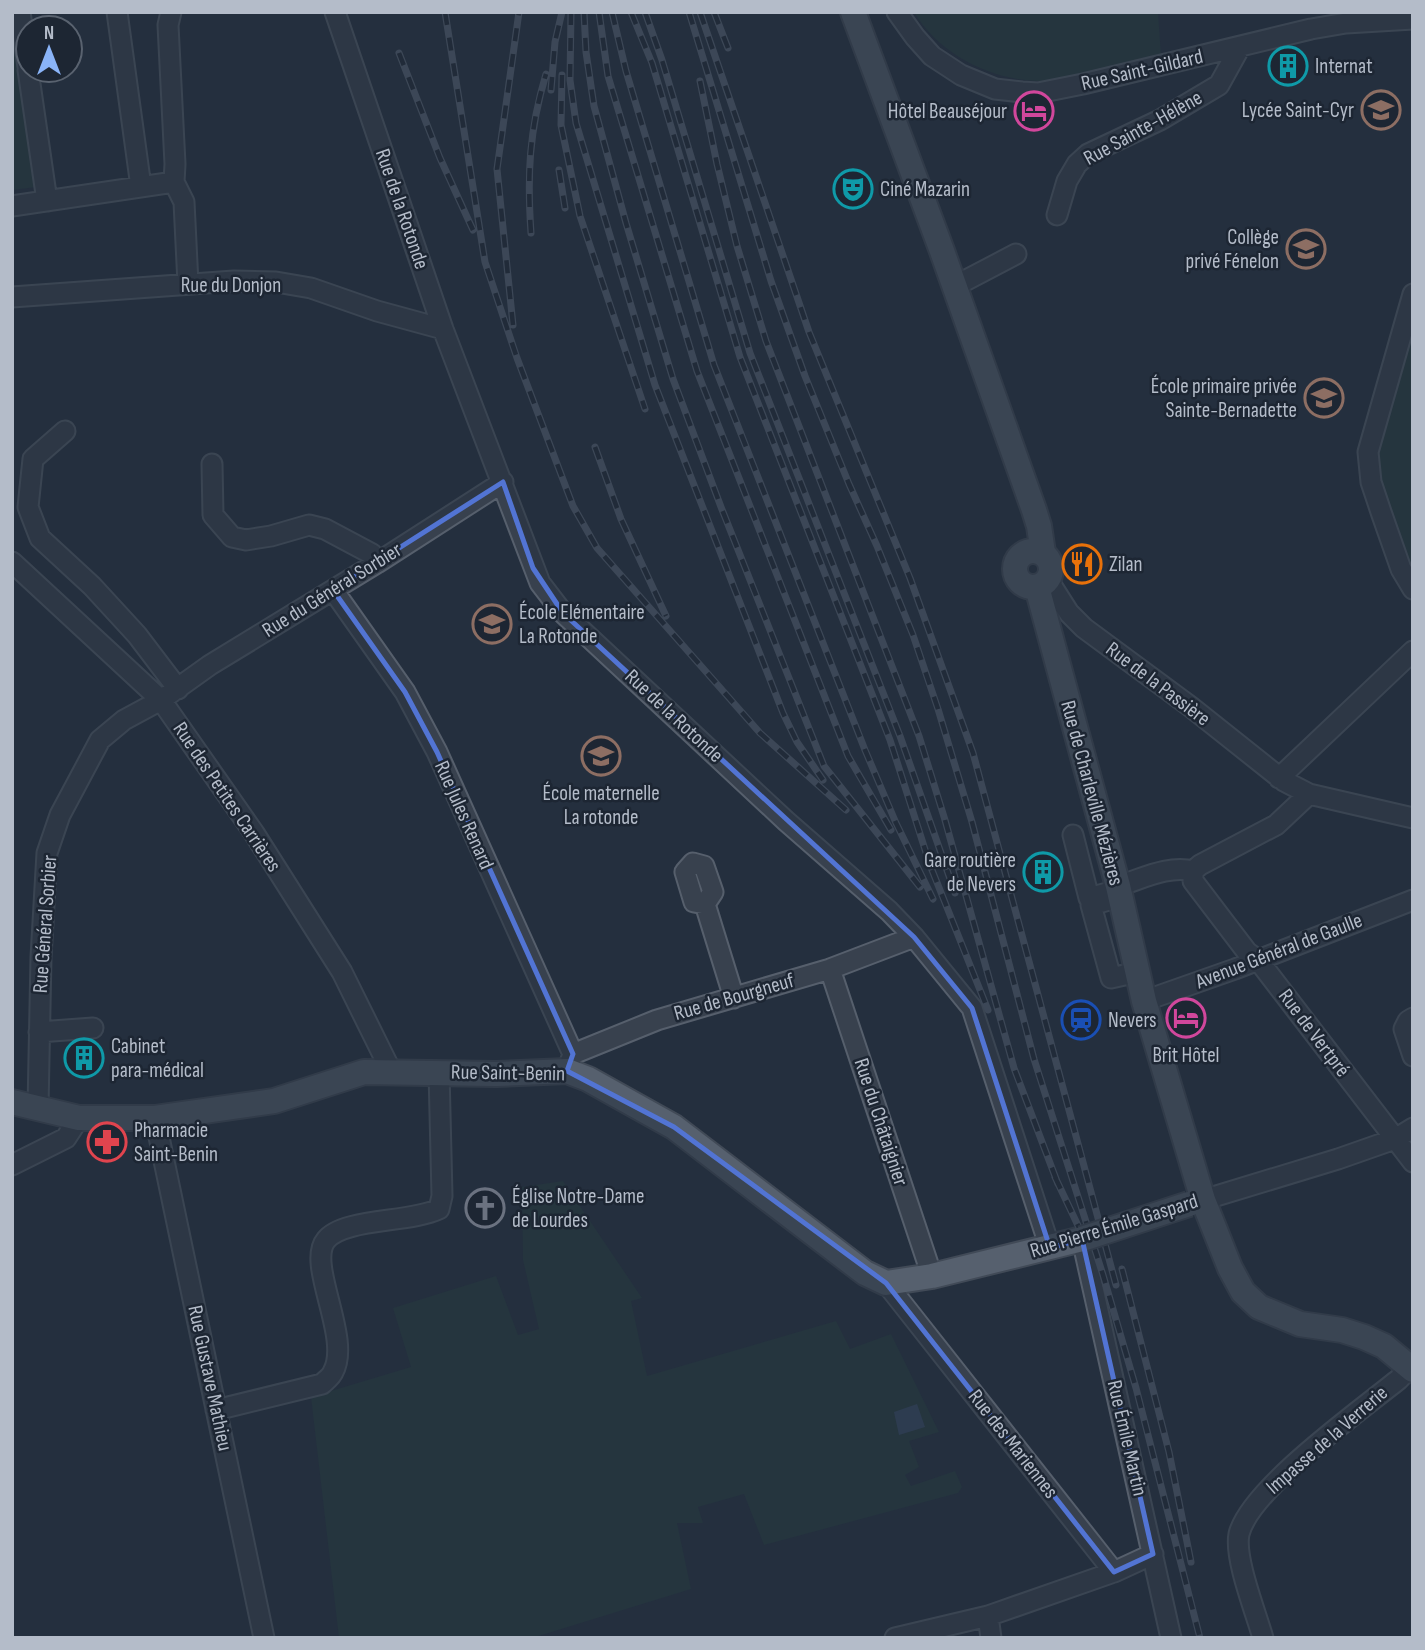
<svg xmlns="http://www.w3.org/2000/svg" width="1425" height="1650" font-family="'Sofia Sans Condensed',sans-serif">
<style>
.green{fill:#263c3f}
.water{fill:#394c67}
.lines{fill:none;stroke-linecap:round;stroke-linejoin:round}
.minor-casing{stroke:#565f6c;stroke-width:23}
.major-casing{stroke:#414a57;stroke-width:28}
.minor{stroke:#38414e;stroke-width:19}
.major{stroke:#56606e;stroke-width:24}
.rail-casing{stroke:#5a6575;stroke-width:7}
.rail{stroke:#1d2633;stroke-width:4.5;stroke-dasharray:13;stroke-linecap:butt}
.major-bridge-casing{stroke:#414a57;stroke-width:28;stroke-linecap:butt}
.major-bridge{stroke:#56606e;stroke-width:24}
.marked{fill:none;stroke:#5274d3;stroke-width:5;stroke-linejoin:round}
.labels{text-anchor:middle;dominant-baseline:central;stroke-width:5;stroke-linejoin:round;paint-order:stroke}
.poi-label{font-size:21px;fill:#b4bcc9;stroke:#1d2633;text-anchor:start}
.street-label{font-size:21px;fill:#b4bcc9;stroke:#1d2633}
</style>
<rect width="100%" height="100%" fill="#242f3e"/>
<path class="green" d="M12 12 45 186 12 190Z
M914 12H1158L1161 56C1137 62 1112 67 1088 73 1074 76 1060 81 1046 81 995 82 941 57 914 12Z
M1413 319V570L1406 565 1376 482 1378 446Z
M563 1181 642 1298 631 1301 647 1376 836 1321 850 1349 891 1334 939 1432 909 1441 919 1467 905 1475 911 1486 955 1471 962 1487 958 1493 764 1545 744 1494 698 1507 703 1523H677L691 1589 532 1638H339L311 1397 411 1367 393 1308 496 1276 518 1335 539 1329 523 1260 522 1187Z"/>
<path class="water" d="M917 1404 925 1427 899 1435 894 1412Z"/>
<g class="lines">
<g class="minor-casing">
<path id="minor" d="M20 12 28 67
M117 12 141 187
M171 12 168 25 175 164 174 182 184 202 188 284
M335 12 443 329 540 583 563 613 786 821 889 911 914 937 972 1008 1050 1248
M897 12 915 37 932 56 961 75 995 89 1022 92 1038 93 1083 84 1311 29 1346 23 1413 19
M28 70 47 201
M12 206 174 182
M1057 215 1067 181 1077 164 1088 154 1160 120 1219 85 1240 47
M955 286 1016 254
M1413 294 1368 452 1371 482 1381 512 1401 569 1413 589
M12 297 234 281 276 282 311 288 377 311 443 329
M65 431 33 459 28 507 40 538 92 586 137 635 178 689
M212 464 213 515 232 537 246 540 271 536 309 525 325 529 372 554 377 563
M12 562 161 700 254 833 342 972 391 1071
M1048 580 1069 613 1084 628 1191 707 1284 781 1309 794 1413 818
M333 590 405 692 437 752 573 1054
M1279 778 1413 651
M1073 835 1089 898 1107 893
M1193 871V881L1247 952 1258 960 1413 1162
M1193 871 1200 865 1276 825 1309 794
M1118 886C1142 879 1168 865 1193 871
M1120 897 1091 905 1111 978 1138 972
M705 904 694 902 685 872 693 863 704 866 713 892 705 904 734 998
M830 969 932 1276
M1144 1001 1235 969 1413 900
M1413 1018 1408 1021 1404 1029 1413 1056
M39 1032 93 1028
M569 1066 573 1054 657 1020 830 969 914 937
M38 1108 41 957 47 853 60 815 100 740 124 720 161 700 210 665 377 563 503 482
M155 1118 264 1638
M12 1165 66 1138 79 1118
M1203 1200 1338 1159 1395 1139 1413 1128
M1082 1239 1171 1638
M886 1283 1114 1572 1153 1554
M216 1410 322 1384C326 1380 331 1377 333 1372 352 1338 306 1264 326 1240 343 1218 410 1223 439 1209L442 1196 439 1072
M988 1616 991 1638
M895 1638 988 1616 1114 1572
M1263 1638C1256 1613 1234 1558 1239 1534 1250 1489 1361 1410 1399 1379L1413 1364"/>
</g>
<g class="major-casing">
<path id="major" d="M853 12 942 251 1034 510 1039 526 1043 553
M1015 569a18 18 0 1 1 36 0a18 18 0 1 1-36 0Z
M1037 587 1118 886 1144 1001 1203 1200 1230 1268 1243 1292 1259 1307 1300 1324 1342 1330 1364 1337 1384 1346 1413 1370
M12 1102 79 1118H155L274 1101 364 1072 496 1074 567 1071 588 1079 674 1127 865 1273 886 1283 932 1276 1082 1239"/>
</g>
<use href="#minor" class="minor"/>
<use href="#major" class="major"/>
<g class="rail-casing">
<path id="rail" d="M445 12 485 262 517 358 573 506 597 548 760 733 846 810
M571 12 570 80 576 123 655 385 783 713 797 742 823 780
M584 12 586 52 594 106 626 223 673 379 721 507 824 766 920 887
M599 12 608 76 697 371 848 756 891 830
M612 12 626 71 714 365 865 750 896 823 933 899
M631 12 652 63 740 357 890 740 930 865 988 1010
M645 12 662 60 750 353 900 736 955 893
M689 12 771 281 805 376 849 484 877 546 913 635 938 709 972 822 1034 1059 1103 1275 1136 1388 1200 1638
M700 12 809 332 910 578 973 753 1116 1285
M714 12 728 48
M399 53 440 158 473 230
M562 75 561 125 580 216 645 409
M700 81 717 164 737 246 766 341 919 736 945 820 1014 1068 1058 1184
M551 90 555 42 562 12
M559 170 565 208
M531 233C527 175 529 131 546 74
M513 325 497 169 519 12
M595 447 621 519 666 616
M1055 1177 1082 1234
M1122 1269 1169 1452 1191 1562"/>
</g>
<use href="#rail" class="rail"/>
<g class="major-bridge-casing">
<path id="major-bridge" d="M1082 1239 1189 1204"/>
</g>
<use href="#major-bridge" class="major-bridge"/>
</g>
<path d="M0 0H1425V1650H0ZM503 482 533 568 563 613 914 937 972 1008 1050 1248 1082 1239 1153 1554 1114 1572 886 1283 674 1127 567 1071 573 1054 437 752 405 692 333 590Z" fill="#242f3e" fill-opacity=".55" fill-rule="evenodd"/>
<path class="marked" d="M503 482 533 568 563 613 914 937 972 1008 1050 1248 1082 1239 1153 1554 1114 1572 886 1283 674 1127 567 1071 573 1054 437 752 405 692 333 590Z"/>
<defs>
<g id="building-ring" transform="scale(2.0125)"><circle r="9.5" fill="#1d2633" stroke="#0f9aa8" stroke-width="1.5"/><path d="M-4-6H4V6H1V3H-1V6H-4ZM-2.5-4.3h1.7v1.8h-1.7ZM.8-4.3h1.7v1.8H.8ZM-2.5-1h1.7V.8h-1.7ZM.8-1h1.7V.8H.8Z" fill="#0f9aa8"/></g>
<g id="school-ring" transform="scale(2.0125)"><circle r="9.5" fill="#1d2633" stroke="#8d6e63" stroke-width="1.5"/><path d="M0-5L7-2L0 1L-7-2ZM-4 1L0 2.5L4 1V4Q0 6-4 4Z" fill="#8d6e63"/></g>
<g id="hotel-ring" transform="scale(2.0125)"><circle r="9.5" fill="#1d2633" stroke="#d1479c" stroke-width="1.5"/><path d="M-6-4.5h1.5V1H6V5H4.5V3h-9V5H-6ZM-4 0a1.8 1.8 0 1 1 3.6 0ZM.5 0V-2.5h3Q6-2.5 6 0Z" fill="#d1479c"/></g>
<g id="theatre-ring" transform="scale(2.0125)"><circle r="9.5" fill="#1d2633" stroke="#0f9aa8" stroke-width="1.5"/><path d="M-5-5.5Q0-4 5-5.5V0Q5 5 0 6Q-5 5-5 0ZM-3.3-2.5H-1v1.5H-3.3ZM1-2.5H3.3v1.5H1ZM-2.8 1Q0 5.5 2.8 1Z" fill="#0f9aa8"/></g>
<g id="restaurant-ring" transform="scale(2.0125)"><circle r="9.5" fill="#1d2633" stroke="#e8710a" stroke-width="1.5"/><path d="M-5-6h1v4h1v-4h1v4h1v-4h1v5L-1.5 .5V6h-2V.5L-5-1ZM5-6V6H3V1.5H1.5Q1.5-4 5-6Z" fill="#e8710a"/></g>
<g id="station-ring" transform="scale(2.0125)"><circle r="9.5" fill="#1d2633" stroke="#1a4fb4" stroke-width="1.5"/><path d="M-3-6H3Q5-6 5-4V2Q5 4 3 4L4.5 6H3L1.5 4h-3L-3 6H-4.5L-3 4Q-5 4-5 2V-4Q-5-6-3-6ZM-3.5-4v3h7v-3ZM-3.5 1v1.5H-2V1ZM2 1v1.5H3.5V1Z" fill="#1a4fb4"/></g>
<g id="pharmacy-ring" transform="scale(2.0125)"><circle r="9.5" fill="#1d2633" stroke="#e0444e" stroke-width="1.5"/><path d="M-2-6h4v4h4v4h-4v4h-4v-4h-4v-4h4Z" fill="#e0444e"/></g>
<g id="church-ring" transform="scale(2.0125)"><circle r="9.5" fill="#1d2633" stroke="#6b7280" stroke-width="1.5"/><path d="M-1.2-6h2.4v3.5h3.3v2.4h-3.3V6h-2.4V-.1h-3.3v-2.4h3.3Z" fill="#6b7280"/></g>
</defs>
<g fill-rule="evenodd">
<use href="#building-ring" x="1288" y="66"/>
<use href="#school-ring" x="1381" y="110"/>
<use href="#hotel-ring" x="1034" y="111"/>
<use href="#theatre-ring" x="853" y="189"/>
<use href="#school-ring" x="1306" y="249"/>
<use href="#school-ring" x="1324" y="398"/>
<use href="#restaurant-ring" x="1082" y="564"/>
<use href="#school-ring" x="492" y="624"/>
<use href="#school-ring" x="601" y="756"/>
<use href="#building-ring" x="1043" y="872"/>
<use href="#hotel-ring" x="1186" y="1018"/>
<use href="#station-ring" x="1081" y="1020"/>
<use href="#building-ring" x="84" y="1058"/>
<use href="#pharmacy-ring" x="107" y="1142"/>
<use href="#church-ring" x="485" y="1208"/>
</g>
<g class="labels">
<g class="poi-label">
<text x="1315" y="66">Internat</text>
<text x="1354" y="110" text-anchor="end">Lycée Saint-Cyr</text>
<text x="1007" y="111" text-anchor="end">Hôtel Beauséjour</text>
<text x="880" y="189">Ciné Mazarin</text>
<text x="1279" y="237" text-anchor="end">Collège<tspan x="1279" dy="24">privé Fénelon</tspan></text>
<text x="1297" y="386" text-anchor="end">École primaire privée<tspan x="1297" dy="24">Sainte-Bernadette</tspan></text>
<text x="1109" y="564">Zilan</text>
<text x="519" y="612">École Elémentaire<tspan x="519" dy="24">La Rotonde</tspan></text>
<text x="601" y="793" text-anchor="middle">École maternelle<tspan x="601" dy="24">La rotonde</tspan></text>
<text x="1016" y="860" text-anchor="end">Gare routière<tspan x="1016" dy="24">de Nevers</tspan></text>
<text x="1108" y="1020">Nevers</text>
<text x="111" y="1046">Cabinet<tspan x="111" dy="24">para-médical</tspan></text>
<text x="1186" y="1055" text-anchor="middle">Brit Hôtel</text>
<text x="134" y="1130">Pharmacie<tspan x="134" dy="24">Saint-Benin</tspan></text>
<text x="512" y="1196">Église Notre-Dame<tspan x="512" dy="24">de Lourdes</tspan></text>
</g>
<g class="street-label">
<text transform="translate(1142 70) rotate(-13)">Rue Saint-Gildard</text>
<text transform="translate(1143 128) rotate(-29)">Rue Sainte-Hélène</text>
<text transform="translate(402 209) rotate(71)">Rue de la Rotonde</text>
<text x="231" y="285">Rue du Donjon</text>
<text transform="translate(332 590) rotate(-32)">Rue du Général Sorbier</text>
<text transform="translate(1158 684) rotate(37)">Rue de la Passière</text>
<text transform="translate(674 716) rotate(43)">Rue de la Rotonde</text>
<text transform="translate(1092 793) rotate(75)">Rue de Charleville Mézières</text>
<text transform="translate(227 797) rotate(56)">Rue des Petites Carrières</text>
<text transform="translate(464 815) rotate(66)">Rue Jules Renard</text>
<text transform="translate(45 924) rotate(-86)">Rue Général Sorbier</text>
<text transform="translate(1279 951) rotate(-21)">Avenue Général de Gaulle</text>
<text transform="translate(734 997) rotate(-16)">Rue de Bourgneuf</text>
<text transform="translate(1314 1033) rotate(53)">Rue de Vertpré</text>
<text transform="translate(508 1073) rotate(1)">Rue Saint-Benin</text>
<text transform="translate(881 1122) rotate(72)">Rue du Châtaignier</text>
<text transform="translate(1114 1226) rotate(-17)">Rue Pierre Émile Gaspard</text>
<text transform="translate(210 1378) rotate(78)">Rue Gustave Mathieu</text>
<text transform="translate(1127 1438) rotate(77)">Rue Émile Martin</text>
<text transform="translate(1327 1440) rotate(-41)">Impasse de la Verrerie</text>
<text transform="translate(1013 1444) rotate(52)">Rue des Mariennes</text>
</g>
</g>
<rect width="1425" height="1650" fill="none" stroke="#b4bcc9" stroke-width="28"/>
<g transform="translate(49 49)"><circle r="33" fill="#1d2633" stroke="#59626f" stroke-width="2"/>
<path d="M0-5L12 26L0 18L-12 26Z" fill="#8ab4f8"/>
<text y="-10" font-size="19" font-weight="bold" text-anchor="middle" fill="#b4bcc9">N</text>
</g>
</svg>
